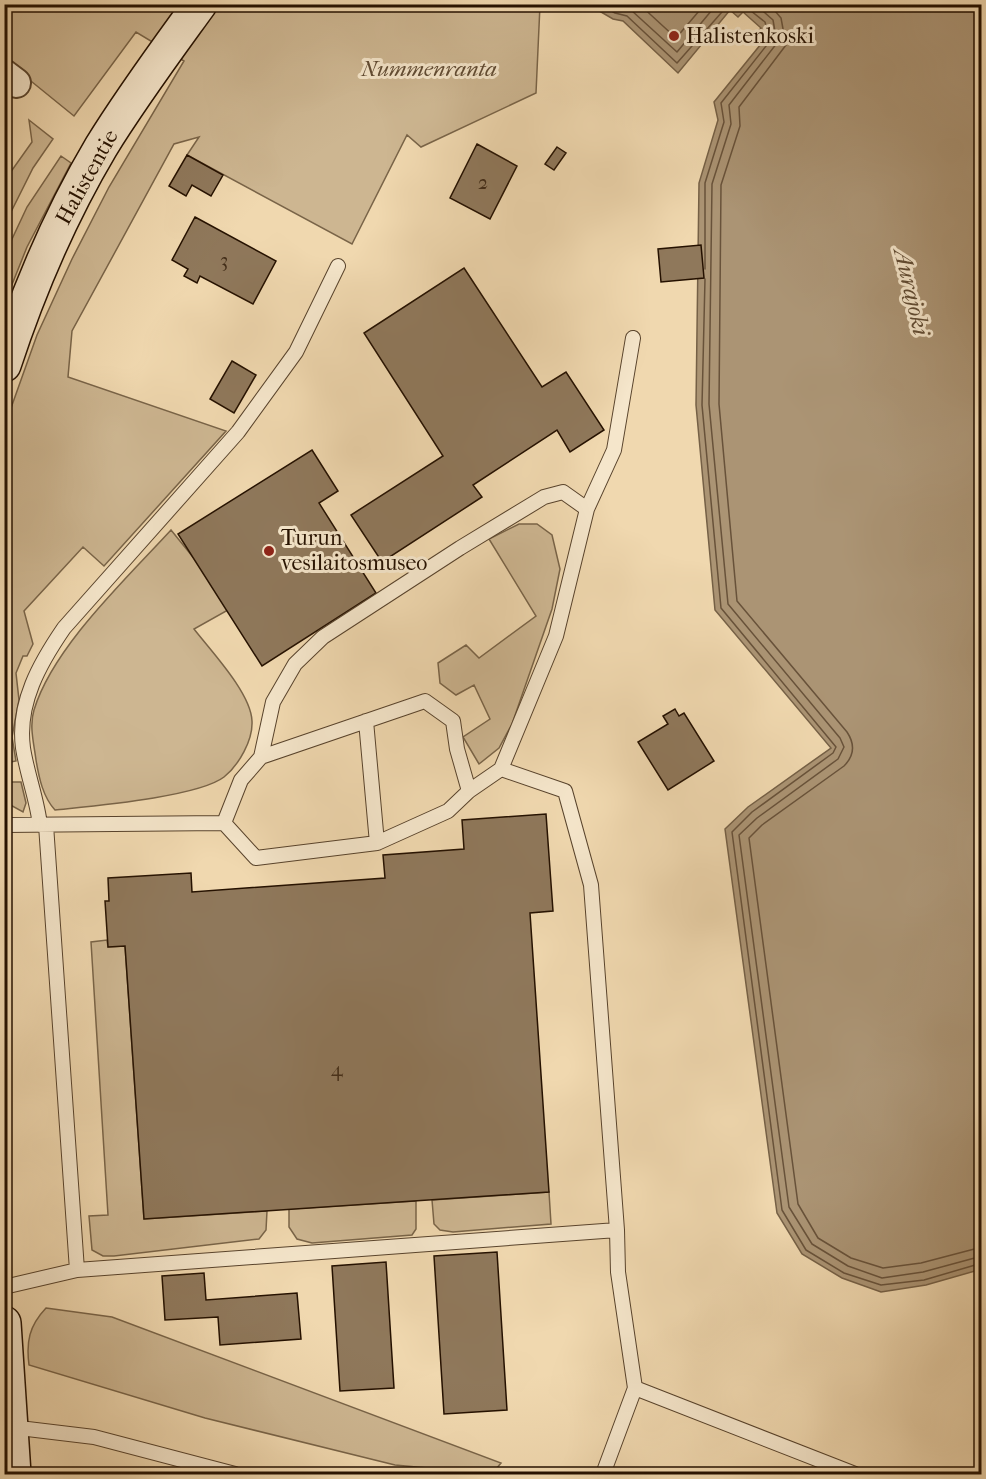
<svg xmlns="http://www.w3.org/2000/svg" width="986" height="1479" font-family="'IM FELL French Canon',serif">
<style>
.green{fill:#cdb691;stroke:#796448;stroke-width:1.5}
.water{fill:#ab9474;stroke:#756046;stroke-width:1.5}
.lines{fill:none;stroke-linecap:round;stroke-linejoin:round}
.shore{stroke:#68523a;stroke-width:1.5}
.building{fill:#8f785b;stroke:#251100;stroke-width:1.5}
.lane-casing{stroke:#58432c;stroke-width:16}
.street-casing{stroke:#58432c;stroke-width:32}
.secondary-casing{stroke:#251100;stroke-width:36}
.lane{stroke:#f5e6cb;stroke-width:14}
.street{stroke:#f5e6cb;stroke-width:28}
.secondary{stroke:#f5e6cb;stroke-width:33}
.poi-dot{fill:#8f2418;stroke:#f5e6cb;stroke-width:2}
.labels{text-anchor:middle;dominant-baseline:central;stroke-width:6;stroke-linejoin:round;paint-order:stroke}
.number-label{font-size:20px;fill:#402b17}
.poi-label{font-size:22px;fill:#251100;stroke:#f5e6cb;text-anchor:start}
.park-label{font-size:22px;font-style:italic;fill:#604b33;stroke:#f5e6cb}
.street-label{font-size:22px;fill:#251100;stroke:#f5e6cb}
.water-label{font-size:24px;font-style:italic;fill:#614c34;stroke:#f5e6cb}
</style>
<rect width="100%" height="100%" fill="#f0d8af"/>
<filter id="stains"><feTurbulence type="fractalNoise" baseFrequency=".00333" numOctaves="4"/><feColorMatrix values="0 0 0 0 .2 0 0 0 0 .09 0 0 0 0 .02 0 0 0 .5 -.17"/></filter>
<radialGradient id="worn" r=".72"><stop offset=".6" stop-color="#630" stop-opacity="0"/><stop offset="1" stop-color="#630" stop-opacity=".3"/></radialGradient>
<path class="green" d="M5 5H540L536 93 421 147 407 135 352 244 187 155 199 137 174 144 72 331 68 377 226 431 104 566 83 547 24 611 33 644 27 656H23L16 673 19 700 12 737 16 761 5 763 4 693 11 692 10 673H4V433L11 408 37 335 72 259 109 187 184 61 136 32 74 116 5 60Z
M29 120 53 139 33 168 5 224V180L32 142Z
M61 156 71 163 27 247 5 302V254L27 207Z
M519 524H537L552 535 560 569 552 609 512 724 499 748 479 764 463 737 490 719 474 685 456 695 440 683 438 663 466 645 479 658 536 616 489 539Z
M171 530 201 567 228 610 194 629C211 651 251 693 252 721 253 740 239 765 224 777 198 797 92 806 55 810 43 797 39 778 36 760 34 744 29 726 34 710 53 647 127 578 171 530Z
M5 782H21L26 803 23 812 5 802Z
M107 940 108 947 125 946 144 1219 267 1211 266 1230 259 1239 114 1256H103L92 1250 89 1216 108 1215 91 942Z
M549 1192 551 1224 453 1232 440 1230 434 1224 432 1200Z
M416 1201V1229L412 1235 312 1243 297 1239 289 1227V1209Z
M46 1308 112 1317 501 1463 492 1474 395 1465 205 1418 29 1365C26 1342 29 1326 46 1308Z"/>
<path class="water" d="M589 5H981L982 1269 926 1285 881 1292 842 1278 802 1254 777 1213 725 829 748 807 831 748 715 610 696 405 699 183 718 120 714 102 765 39 757 33 761 28 743 12 738 17 730 10 678 73 623 21 613 19Z"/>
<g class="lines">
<path class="shore" d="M600 4 615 13 627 16 677 63 729 4
M615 4 631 10 677 52 717 4
M639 4 676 38 705 4
M755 4 773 20 777 43 729 105 731 124 712 184 709 404 728 604 840 738 844 747 838 759 757 818 739 835 789 1207 812 1244 848 1266 882 1278 923 1272 982 1256
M769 4 781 18 786 45 739 107 740 126 721 185 719 404 737 601 847 732C855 744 854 756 844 766L762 825 749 838 798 1204 818 1238 851 1258 883 1268 921 1263 982 1247
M705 269V183L724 122 721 103 770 41 765 22 746 7 731 4
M705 279 702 405 721 608 836 747 833 753 752 812 732 832 782 1210 806 1250 844 1273 881 1285 924 1280 982 1263"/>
</g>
<path class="building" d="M477 144 517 166 490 219 450 198Z
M557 147 566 153 554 170 545 164Z
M187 155 223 175 211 196 192 185 186 196 169 186Z
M195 217 276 261 253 304 200 276 197 283 184 276 188 269 172 260Z
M701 245 704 278 661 282 658 249Z
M464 268 542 387 566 372 604 430 570 452 557 430 473 485 482 497 382 562 351 515 443 456 364 333Z
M232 361 256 375 234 413 210 399Z
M312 450 338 491 319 503 376 593 262 666 178 534Z
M675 709 679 716 684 713 714 761 668 790 638 742 668 724 663 716Z
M546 814 553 911 530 913 549 1192 144 1219 125 946 108 947 105 901H109L108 878 191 873 192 892 385 878 383 855 464 849 462 820Z
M497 1252 507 1410 444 1414 434 1256Z
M386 1262 394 1388 340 1391 332 1266Z
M204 1273 206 1300 297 1293 301 1339 220 1345 218 1317 165 1320 162 1276Z"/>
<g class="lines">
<g class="lane-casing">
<path id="lane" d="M366 721 377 843
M261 757 273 702 295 664 323 637 460 548 544 497 563 492 587 509
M224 823 241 780 261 757 425 701 453 721 457 749 469 791
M4 825 224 823 256 858 377 843 448 811 469 791 501 769 556 636 587 509 614 450 633 338
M40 825C37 799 27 774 23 748 17 703 40 663 64 628L238 432 296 352 338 266
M46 825 77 1270
M617 1230 618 1272 635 1388 855 1474
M4 1287 77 1270 617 1230 591 885 565 791 501 769
M11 1427 94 1437 235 1474
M603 1474 635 1388"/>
</g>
<g class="street-casing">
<path id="street" d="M4 74 16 83"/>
</g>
<g class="secondary-casing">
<path id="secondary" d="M4 365C29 289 60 216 101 147 131 98 166 51 200 4
M4 1323 14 1474"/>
</g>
<use href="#lane" class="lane"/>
<use href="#street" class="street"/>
<use href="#secondary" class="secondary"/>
</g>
<g class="poi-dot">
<circle cx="674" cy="36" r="6"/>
<circle cx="269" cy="551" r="6"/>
</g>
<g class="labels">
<g class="number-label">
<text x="483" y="182">2</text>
<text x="224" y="260">3</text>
<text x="337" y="1069">4</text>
</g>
<g class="poi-label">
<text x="686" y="36">Halistenkoski</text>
<text x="281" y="538">Turun<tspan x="281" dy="25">vesilaitosmuseo</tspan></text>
</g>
<g class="park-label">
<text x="429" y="69">Nummenranta</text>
</g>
<g class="street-label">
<text transform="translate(87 177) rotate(-61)">Halistentie</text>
</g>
<g class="water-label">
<text transform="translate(912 292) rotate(77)">Aurajoki</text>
</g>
</g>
<rect width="986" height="1479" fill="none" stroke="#f0d8af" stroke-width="24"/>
<rect x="6" y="6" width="974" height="1467" fill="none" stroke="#251100" stroke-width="3"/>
<rect x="12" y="12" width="962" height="1455" fill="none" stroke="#251100" stroke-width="1.5"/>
<rect width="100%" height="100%" filter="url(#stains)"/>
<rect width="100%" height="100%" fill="url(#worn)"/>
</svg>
